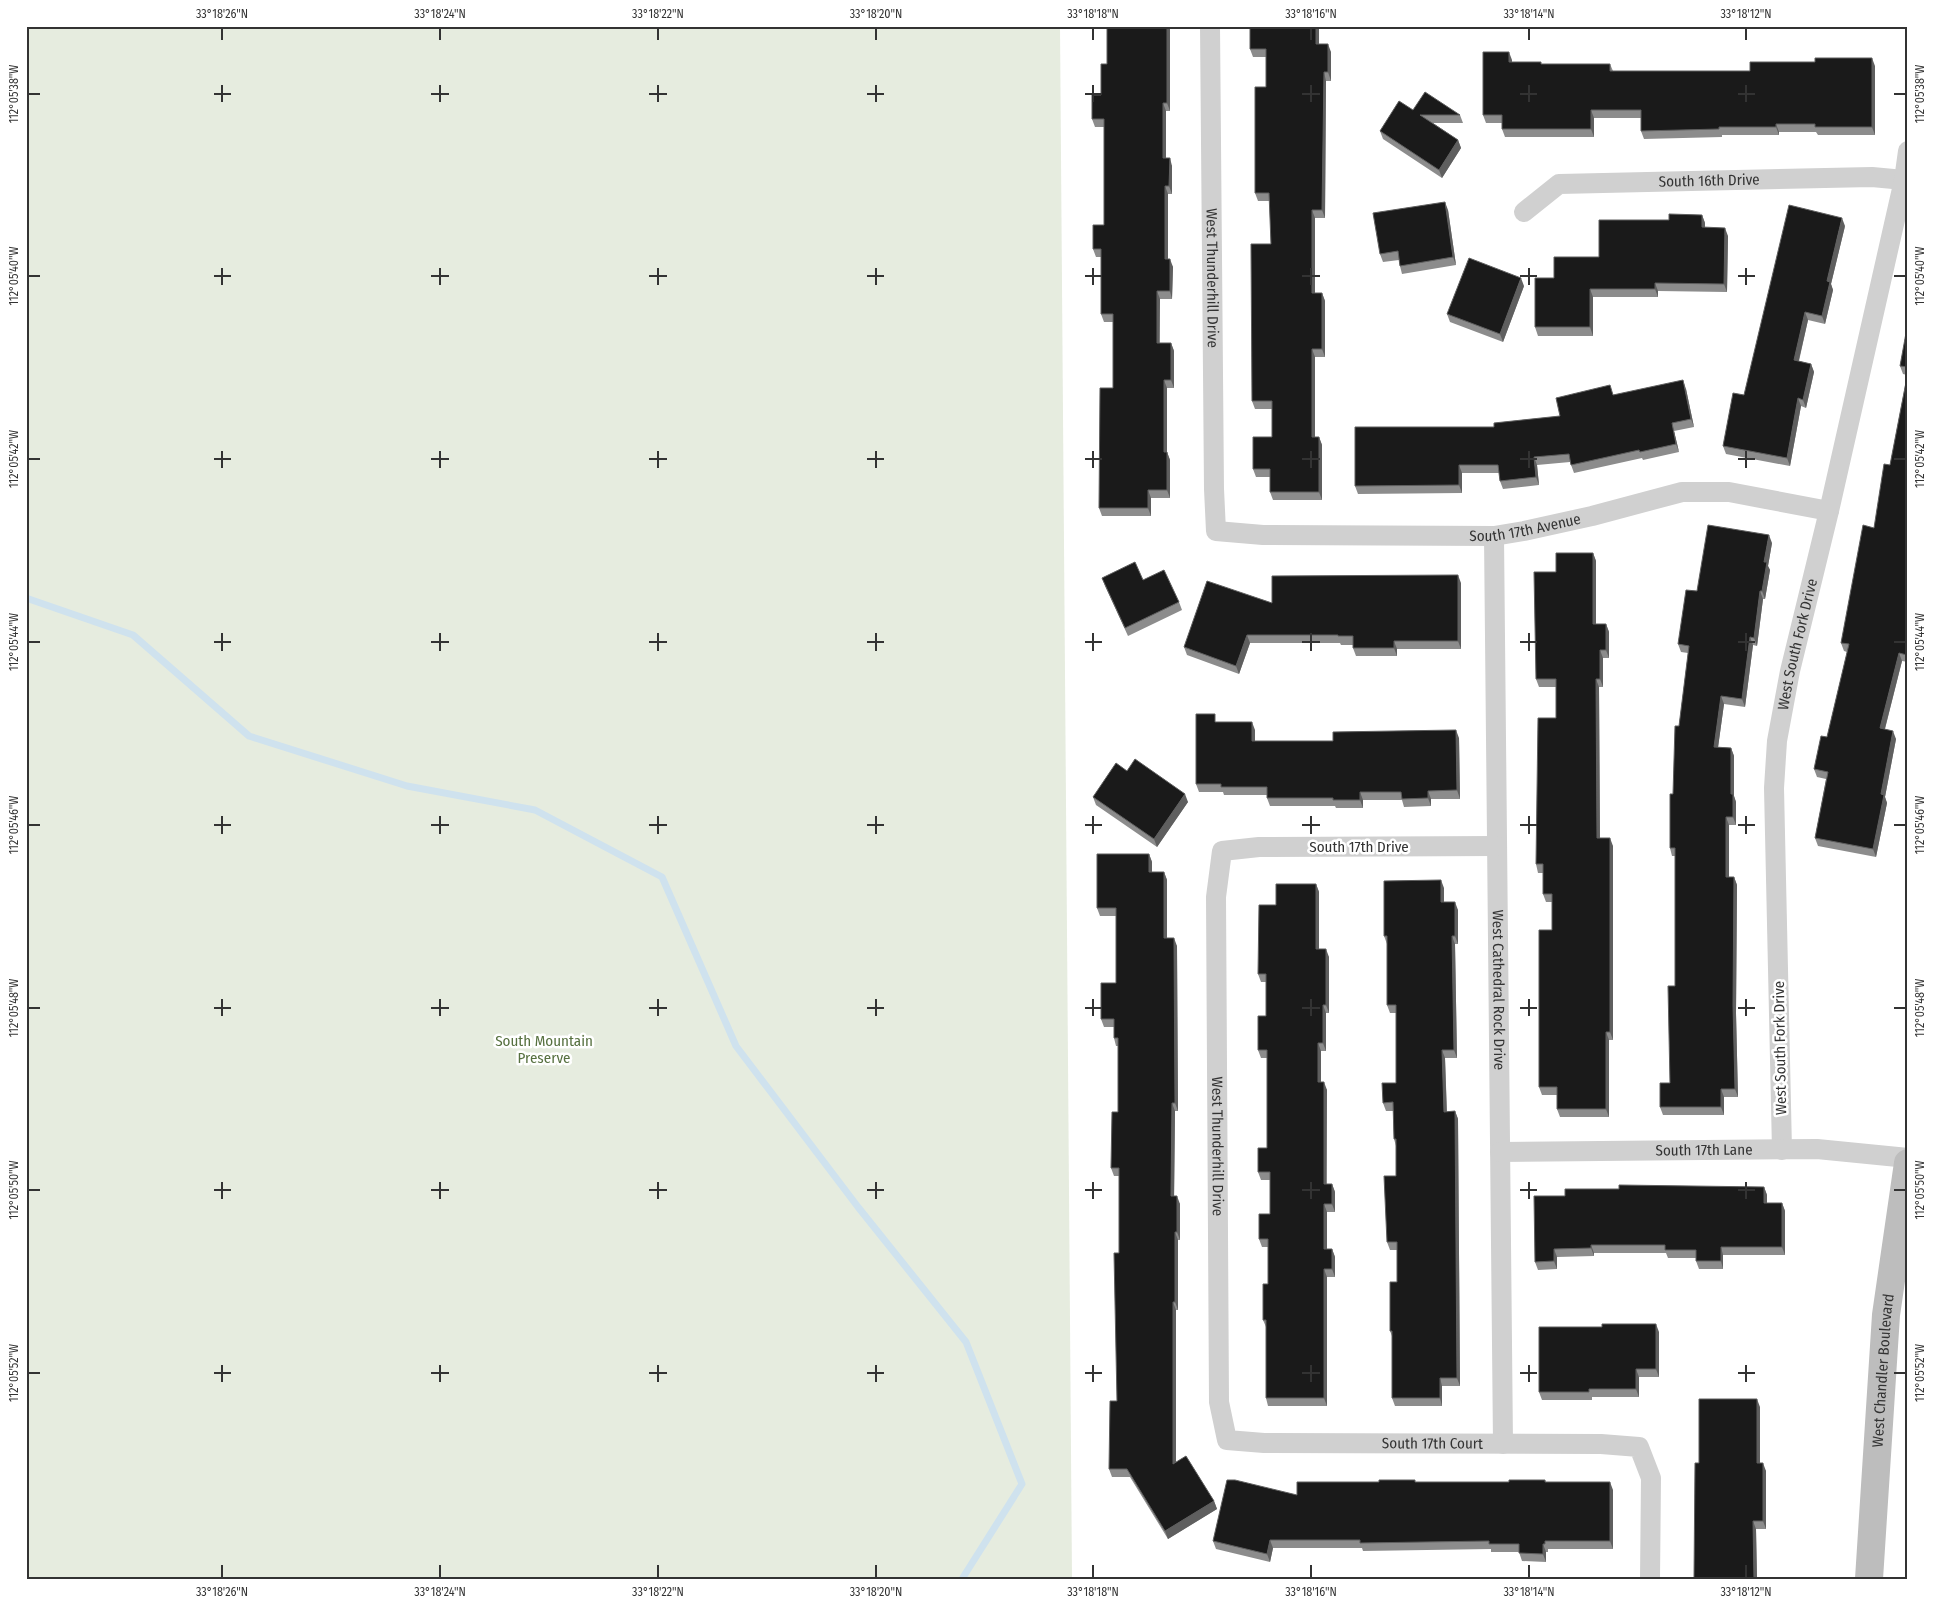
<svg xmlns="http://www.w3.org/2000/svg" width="1934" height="1605" font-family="'Fira Sans Condensed',sans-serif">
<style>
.green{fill:#e6ecdf}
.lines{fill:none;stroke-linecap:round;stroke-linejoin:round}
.stream{stroke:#cfe2ee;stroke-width:7}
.street{stroke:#d0d0d0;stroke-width:20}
.secondary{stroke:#bdbdbd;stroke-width:28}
.wall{fill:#8c8c8c}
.shaded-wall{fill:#5f5f5f}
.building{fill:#1a1a1a;stroke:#5f5f5f}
.ticks{fill:none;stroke:#333;stroke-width:2}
.labels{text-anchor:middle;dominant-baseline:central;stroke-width:5;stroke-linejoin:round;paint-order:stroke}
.street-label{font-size:15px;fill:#333;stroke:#fff}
.park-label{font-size:15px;fill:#56703f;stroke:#fff}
.neatline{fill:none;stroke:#333;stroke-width:2}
.ticks-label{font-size:12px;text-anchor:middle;fill:#333}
</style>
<rect width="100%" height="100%" fill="#fff"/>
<path class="green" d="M26 26H1060L1072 1579H26Z"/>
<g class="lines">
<path class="stream" d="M26 598 133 635 249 736 407 786 535 810 662 877 736 1046 858 1207 966 1342 1022 1484 962 1579"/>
<g class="street">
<path id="s1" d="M1210 26 1214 489 1216 531 1263 535 1494 536 1524 531 1592 516 1682 492H1729L1829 511"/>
<path id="s2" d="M1524 212 1559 184 1872 177 1904 180"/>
<path id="s3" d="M1494 536 1503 1444"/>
<path id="s4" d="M1497 846 1259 847 1222 851 1216 897 1219 1402 1227 1440 1264 1443 1601 1444 1639 1447 1651 1478 1650 1579"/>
<path id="s5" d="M1782 1150 1774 788 1777 741 1790 671 1829 511 1904 180 1908 151"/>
<path id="s6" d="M1500 1152 1817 1149 1908 1158"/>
</g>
<path class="secondary" id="s7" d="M1869 1579 1886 1315 1908 1163"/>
</g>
<path class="wall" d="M1107 26H1170V111H1166V158L1172 166V194H1168V259L1173 267 1172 299H1160V343H1171L1174 351V388H1167V452L1170 460V498H1151V516H1102L1099 508 1113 388V322H1104L1101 314V257H1096L1093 249 1104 225V127H1095L1092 119 1101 95 1107 64Z
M1319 26V44L1331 52V81H1326L1325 218H1315V293H1322L1325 301V357H1315V437H1319L1322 445V500H1273L1270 492V477H1256L1253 469 1272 437V409H1255L1252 401 1271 244 1270 201H1258L1255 193 1266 87V57H1253L1250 49Z
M1512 60V62L1541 64H1610L1613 71H1750L1875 66V135H1818L1816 132H1779V135H1722V137L1644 139 1641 131V118H1594V137H1505L1502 129V123H1486L1483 115Z
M1413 110 1460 115 1463 123H1433L1458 140 1461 148 1442 178 1383 139 1380 131Z
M1448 210 1456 265 1402 274 1400 266 1399 260 1383 262 1380 254Z
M1702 215 1705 223V228L1728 236 1727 292 1658 291V297H1593V336H1538L1535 327 1554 278 1599 257 1669 220Z
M1845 226 1831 284 1833 290 1825 324 1808 320 1799 361 1811 364 1814 372 1806 408 1801 406 1790 466 1726 454 1723 446 1744 395Z
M1524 286 1503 342 1450 322 1447 314Z
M1908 322V662L1902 661 1885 729 1896 739 1885 797 1887 803 1876 857 1818 846 1815 838 1826 779 1817 777 1814 769 1827 737 1847 652 1844 651 1841 643 1874 528 1890 465 1907 375 1903 374 1900 366Z
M1686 389 1694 427 1674 431 1679 452 1643 460 1642 458 1574 473 1570 462 1537 465 1539 485 1503 489 1500 481 1499 473H1462V493L1358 494 1355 486 1494 427 1560 416 1614 395Z
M1772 543 1768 566 1770 570 1765 599H1763L1757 646 1753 645 1745 707 1724 704 1718 747 1731 748 1734 756V796L1736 802V825H1729V877H1734L1737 885 1736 1013 1738 1097H1724V1115H1663L1660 1107 1670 1083 1675 986V856H1672L1670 848 1679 726 1688 653 1681 652 1678 644 1697 591Z
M1593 553 1596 561V624H1606L1609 632V658H1603V687H1599L1600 838 1613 846V1040H1609V1117H1560L1557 1109V1095H1542L1539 1087 1552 930V902H1546L1543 894V873H1538L1536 864 1556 718V687H1539L1536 679 1556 572Z
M1102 578 1143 580 1179 602 1182 610 1128 636 1105 586Z
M1461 583V649H1397V656H1356L1353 648V645H1341L1340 643H1250L1239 674 1187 655 1184 647 1272 603Z
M1218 722 1255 730V741H1333L1459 738 1460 799H1431V806L1404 807 1402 800H1363V808H1336L1335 806H1270L1267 798V795H1224L1223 792H1199L1196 784Z
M1127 771 1188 802 1157 847 1096 805 1093 797Z
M1149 854 1152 862V872H1164L1167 880V938L1177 946 1178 1111H1175L1174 1196 1180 1204V1240H1178V1310H1176V1462L1214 1501 1217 1509 1168 1539 1130 1477H1112L1109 1469 1117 1401 1119 1253V1176H1114L1111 1168 1118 1112V1046H1116L1114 1038V1027H1104L1101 1019 1116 983V916H1100L1097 908Z
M1316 884 1319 892V949L1329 957V1013H1326V1051H1321V1082L1327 1090V1184H1332L1335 1192V1212H1327V1249H1332L1335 1257V1277H1327V1406H1268L1266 1398V1327L1263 1320 1268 1284V1247H1262L1259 1239 1270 1214V1180H1261L1258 1172 1267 1148V1058H1261L1258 1050 1266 1016V982H1261L1258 974 1276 905Z
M1444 888V902L1458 910V944H1455L1457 1058H1445L1447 1112 1455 1111 1458 1119 1460 1386H1442V1406H1395L1392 1398V1336L1390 1331 1397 1282V1250H1390L1387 1242 1396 1176V1146L1394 1139 1393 1111H1386L1383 1103 1396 1083V1013H1390L1387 1005V944L1384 936Z
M1764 1187 1767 1195V1203H1782L1785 1211V1255H1723V1269H1699L1696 1261V1258H1668L1666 1253H1594V1256L1557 1257V1269L1538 1270 1535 1262 1565 1196Z
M1602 1327 1659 1332V1377H1639V1397H1592V1400H1542L1539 1392Z
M1760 1407V1463L1766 1471V1529H1756L1757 1579H1694L1699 1463Z
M1545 1480 1546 1482 1613 1490V1549H1548V1552H1546V1562L1522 1561 1519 1552H1491V1549L1363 1551 1362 1548H1273L1270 1562 1216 1549 1213 1541 1297 1495 1416 1482H1509Z"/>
<path class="shaded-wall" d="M1167 26H1170V111L1167 103Z
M1316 26H1319V52L1316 44Z
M1328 44 1331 52V81L1328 72Z
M1509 52 1512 60V70L1509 62Z
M1872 58 1875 66V135L1872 127Z
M1324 72 1326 81 1325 218 1322 210Z
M1163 103 1166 111V166L1163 158Z
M1591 110 1594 118V137L1591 129Z
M1776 124 1779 132V135L1776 127Z
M1458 140 1461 148 1442 178 1439 170Z
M1170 158 1172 166V194L1169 186Z
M1165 186 1168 194V267L1165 259Z
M1445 202 1448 210 1456 265 1453 257Z
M1312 210 1315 218V301L1312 293Z
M1702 215 1705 223V236L1702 227Z
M1842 218 1845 226 1831 284 1833 290 1825 324 1822 316 1827 281Z
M1725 228 1728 236 1727 292 1724 284Z
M1170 259 1173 267 1172 299 1170 291Z
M1521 278 1524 286 1503 342 1500 334Z
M1655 283 1658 291V297L1655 289Z
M1590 289 1593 297V336L1590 327Z
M1157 291 1160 299 1159 351 1157 343Z
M1322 293 1325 301V357L1322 349Z
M1805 312 1808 320 1797 368 1794 360Z
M1171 343 1174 351V388L1171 380Z
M1312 349 1315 357V445L1312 437Z
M1811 364 1814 372 1806 408 1803 400Z
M1164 380 1167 388V460L1164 452Z
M1683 380 1686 389 1694 427 1691 419Z
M1798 398 1801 406 1790 466 1787 458Z
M1672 423 1674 431 1679 452 1676 444Z
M1319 437 1322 445V500L1319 492Z
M1167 452 1170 460V498L1167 490Z
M1534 457 1537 465 1539 485 1536 477Z
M1459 465 1462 473V493L1459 485Z
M1148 490 1151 498V516L1148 508Z
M1769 535 1772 543 1768 566 1770 570 1765 599 1762 591 1764 562Z
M1593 553 1596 561V632L1593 624Z
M1458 575 1461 583V649L1458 641Z
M1760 591 1763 599 1757 646 1754 638Z
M1606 624 1609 632V658L1606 650Z
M1247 635 1250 643 1239 674 1236 666Z
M1750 637 1753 645 1745 707 1742 699Z
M1394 641 1397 649V656L1394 648Z
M1600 650 1603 658V687L1600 679Z
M1899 653 1902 661 1883 736 1880 728Z
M1596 679 1599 687 1600 846 1597 838Z
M1721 696 1724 704 1717 755 1714 747Z
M1252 722 1255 730V749L1252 741Z
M1456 730 1459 738 1460 799 1457 790Z
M1893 731 1896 739 1885 797 1887 803 1876 857 1873 849 1881 794Z
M1731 748 1734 756V796L1736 802V825L1733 817 1731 794Z
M1428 791 1431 799V806L1428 798Z
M1360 792 1363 800V808L1360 800Z
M1185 794 1188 802 1157 847 1154 839Z
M1726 817 1729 825V885L1726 877Z
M1610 838 1613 846V1040L1610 1032Z
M1149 854 1152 862V880L1149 872Z
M1164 872 1167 880V946L1164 938Z
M1734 877 1737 885 1736 1013 1738 1097 1735 1089 1733 1005Z
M1441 880 1444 888V910L1441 902Z
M1316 884 1319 892V957L1316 949Z
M1455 902 1458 910V944L1455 936Z
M1452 936 1455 944 1457 1058 1454 1050Z
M1174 938 1177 946 1178 1111 1175 1103Z
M1326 949 1329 957V1013L1326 1005Z
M1323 1005 1326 1013V1051L1323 1043Z
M1606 1032 1609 1040V1117L1606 1109Z
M1318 1043 1321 1051V1090L1318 1082Z
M1442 1050 1445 1058 1447 1120 1444 1112Z
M1324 1082 1327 1090 1326 1192 1324 1184Z
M1721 1089 1724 1097V1115L1721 1107Z
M1172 1103 1175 1111 1174 1204 1171 1196Z
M1455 1111 1458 1119 1460 1386 1457 1378Z
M1332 1184 1335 1192V1212L1332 1204Z
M1764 1187 1767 1195V1211L1764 1203Z
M1177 1196 1180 1204V1240L1177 1232Z
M1782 1203 1785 1211V1255L1782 1247Z
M1324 1204 1327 1212V1257L1324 1249Z
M1175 1232 1178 1240V1310L1175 1302Z
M1591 1245 1594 1253V1256L1591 1248Z
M1721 1247 1723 1255V1269L1721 1261Z
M1332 1249 1335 1257V1277L1332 1269Z
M1554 1249 1557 1257V1269L1554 1261Z
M1324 1269 1327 1277V1406L1324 1398Z
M1173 1302 1176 1310V1472L1173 1464Z
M1656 1324 1659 1332V1377L1656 1369Z
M1636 1369 1639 1377V1397L1636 1389Z
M1440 1378 1442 1386V1406L1440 1398Z
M1757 1399 1760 1407V1471L1757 1463Z
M1763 1463 1766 1471V1529L1763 1521Z
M1610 1482 1613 1490V1549L1610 1541Z
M1214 1501 1217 1509 1168 1539 1165 1531Z
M1753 1521 1756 1529 1757 1579H1754Z
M1270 1540 1273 1548 1270 1562 1267 1554Z
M1543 1544 1546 1552V1562L1543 1554Z"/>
<path class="building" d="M1107 26H1167V103H1163V158H1170L1169 186H1165V259H1170V291H1157V343H1171V380H1164V452H1167V490H1148V508H1099L1100 388H1113V314H1101V249H1093V225H1104V119H1092V95H1101V64H1107Z
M1250 26H1316V44H1328V72H1324L1322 210H1312V293H1322V349H1312V437H1319V492H1270V469H1253V437H1272V401H1252L1251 244H1271L1269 193H1255V87H1266V49H1250Z
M1483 52H1509V62H1541V64H1610V71H1750V62H1815V58H1872V127H1815V124H1776V127H1719V129L1641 131V110H1591V129H1502V115H1483Z
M1425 92 1460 115H1420L1458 140 1439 170 1380 131 1399 101 1413 110Z
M1445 202 1453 257 1400 266 1398 251 1380 254 1373 213Z
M1789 205 1842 218 1827 281 1830 282 1822 316 1805 312 1794 360 1811 364 1803 400 1798 398 1787 458 1723 446 1733 393 1744 395Z
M1669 214 1702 215V227L1725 228 1724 284 1655 283V289H1590V327H1535V278H1554V257H1599V220H1669Z
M1469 258 1521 278 1500 334 1447 314Z
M1908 322V367L1900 366Z
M1908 372V651L1907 655 1899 653 1880 728 1893 731 1881 794 1884 795 1873 849 1815 838 1828 772 1814 769 1821 736 1827 737 1849 644 1841 643 1863 525 1874 528 1884 464 1890 465Z
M1683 380 1691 419 1672 423 1676 444 1640 452 1639 450 1571 465 1569 454 1534 457 1536 477 1500 481 1498 465H1459V485L1355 486V427H1494V423L1560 416 1556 398 1610 385 1613 395Z
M1708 525 1769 535 1764 562H1767L1762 591H1760L1754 638 1750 637 1742 699 1721 696 1714 747 1731 748V794H1733V817H1726V877H1734L1733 1005 1735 1089H1721V1107H1660V1083H1670L1668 986H1675V848H1670V794H1673L1675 726H1679L1689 646 1678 644 1686 590 1697 591Z
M1556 553H1593V624H1606V650H1600V679H1596L1597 838H1610V1032H1606V1109H1557V1087H1539V930H1552V894H1543V864H1536L1538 718H1556V679H1536L1534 572H1556Z
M1135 562 1143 580 1164 570 1179 602 1125 628 1102 578Z
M1458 575V641H1394V648H1353V636H1338V635H1247L1236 666 1184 647 1207 581 1272 603V576Z
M1196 714H1215V722H1252V741H1333V732L1456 730 1457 790 1428 791V798L1402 799 1401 792H1360V800H1333V798H1267V787H1221V784H1196Z
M1135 759 1185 794 1154 839 1093 797 1116 763 1127 771Z
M1097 854H1149V872H1164V938H1174L1175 1103H1172L1171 1196H1177V1232H1175V1302H1173V1464L1186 1456 1214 1501 1165 1531 1127 1469H1109L1110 1401H1117L1114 1253H1119V1168H1111L1112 1112H1118V1038H1114V1019H1101V983H1116V908H1097Z
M1441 880V902H1455V936H1452L1454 1050H1442L1444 1112 1455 1111 1457 1378H1440V1398H1392V1331H1390V1282H1397V1242H1387L1384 1176H1396V1139H1394L1393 1102 1383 1103 1382 1083H1396V1005H1387V936H1384V881Z
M1276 884H1316V949H1326V1005H1323V1043H1318V1082H1324V1184H1332V1204H1324V1249H1332V1269H1324V1398H1266V1320H1263V1284H1268V1239H1259V1214H1270V1172H1258V1148H1267V1050H1258V1016H1266V974H1258L1259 905H1276Z
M1619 1185 1764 1187V1203H1782V1247H1721V1261H1696V1250H1665V1245H1591V1248L1554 1249V1261L1535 1262 1534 1196H1565V1189H1619Z
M1602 1324H1656V1369H1636V1389H1589V1392H1539V1327H1602Z
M1699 1399H1757V1463H1763V1521H1753L1754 1579H1694L1695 1463H1699Z
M1227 1480H1235L1297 1495V1482H1379V1480H1415V1482H1509V1480H1545V1482H1610V1541H1545V1544H1543V1554L1519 1553V1544H1489V1541L1360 1543V1540H1270L1267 1554 1213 1541Z"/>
<path class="ticks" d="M222 28V40M440 28V40M658 28V40M876 28V40M1093 28V40M1311 28V40M1529 28V40M1746 28V40M222 85V102M440 85V102M658 85V102M876 85V102M1093 85V102M1311 85V102M1529 85V102M1746 85V102M28 94H40M214 94H231M431 94H449M649 94H667M867 94H884M1085 94H1102M1302 94H1320M1520 94H1537M1738 94H1755M1894 94H1906M222 268V285M440 268V285M658 268V285M876 268V285M1093 268V285M1311 268V285M1529 268V285M1746 268V285M28 276H40M214 276H231M431 276H449M649 276H667M867 276H884M1085 276H1102M1302 276H1320M1520 276H1537M1738 276H1755M1894 276H1906M222 451V468M440 451V468M658 451V468M876 451V468M1093 451V468M1311 451V468M1529 451V468M1746 451V468M28 459H40M214 459H231M431 459H449M649 459H667M867 459H884M1085 459H1102M1302 459H1320M1520 459H1537M1738 459H1755M1894 459H1906M222 633V651M440 633V651M658 633V651M876 633V651M1093 633V651M1311 633V651M1529 633V651M1746 633V651M28 642H40M214 642H231M431 642H449M649 642H667M867 642H884M1085 642H1102M1302 642H1320M1520 642H1537M1738 642H1755M1894 642H1906M222 816V834M440 816V834M658 816V834M876 816V834M1093 816V834M1311 816V834M1529 816V834M1746 816V834M28 825H40M214 825H231M431 825H449M649 825H667M867 825H884M1085 825H1102M1302 825H1320M1520 825H1537M1738 825H1755M1894 825H1906M222 999V1016M440 999V1016M658 999V1016M876 999V1016M1093 999V1016M1311 999V1016M1529 999V1016M1746 999V1016M28 1008H40M214 1008H231M431 1008H449M649 1008H667M867 1008H884M1085 1008H1102M1302 1008H1320M1520 1008H1537M1738 1008H1755M1894 1008H1906M222 1182V1199M440 1182V1199M658 1182V1199M876 1182V1199M1093 1182V1199M1311 1182V1199M1529 1182V1199M1746 1182V1199M28 1190H40M214 1190H231M431 1190H449M649 1190H667M867 1190H884M1085 1190H1102M1302 1190H1320M1520 1190H1537M1738 1190H1755M1894 1190H1906M222 1365V1382M440 1365V1382M658 1365V1382M876 1365V1382M1093 1365V1382M1311 1365V1382M1529 1365V1382M1746 1365V1382M28 1373H40M214 1373H231M431 1373H449M649 1373H667M867 1373H884M1085 1373H1102M1302 1373H1320M1520 1373H1537M1738 1373H1755M1894 1373H1906M222 1565V1578M440 1565V1578M658 1565V1578M876 1565V1578M1093 1565V1578M1311 1565V1578M1529 1565V1578M1746 1565V1578"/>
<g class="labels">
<g class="street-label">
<text stroke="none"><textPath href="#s2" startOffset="195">South 16th Drive</textPath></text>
<text stroke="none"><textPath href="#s1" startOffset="252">West Thunderhill Drive</textPath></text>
<text stroke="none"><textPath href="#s1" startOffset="815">South 17th Avenue</textPath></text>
<text stroke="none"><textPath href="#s5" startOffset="508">West South Fork Drive</textPath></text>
<text x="1359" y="847">South 17th Drive</text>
<text stroke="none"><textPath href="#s3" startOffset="454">West Cathedral Rock Drive</textPath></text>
<text transform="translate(1780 1048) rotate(-91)">West South Fork Drive</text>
<text stroke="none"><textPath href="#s4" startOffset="571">West Thunderhill Drive</textPath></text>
<text stroke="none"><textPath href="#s6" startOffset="204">South 17th Lane</textPath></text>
<text stroke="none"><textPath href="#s7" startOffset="209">West Chandler Boulevard</textPath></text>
<text stroke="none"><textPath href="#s4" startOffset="1071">South 17th Court</textPath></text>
</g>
<g class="park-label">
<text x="544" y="1041">South Mountain<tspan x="544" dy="17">Preserve</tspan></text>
</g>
</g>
<rect width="1934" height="1605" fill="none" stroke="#ffffff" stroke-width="55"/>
<rect x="28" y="28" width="1878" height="1550" class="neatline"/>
<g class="ticks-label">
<text x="222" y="18">33°18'26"N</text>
<text x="440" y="18">33°18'24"N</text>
<text x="658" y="18">33°18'22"N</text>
<text x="876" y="18">33°18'20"N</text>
<text x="1093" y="18">33°18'18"N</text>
<text x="1311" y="18">33°18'16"N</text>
<text x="1529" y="18">33°18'14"N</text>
<text x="1746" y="18">33°18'12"N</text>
<text transform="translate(1920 94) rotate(-90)" y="4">112°05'38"W</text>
<text transform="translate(14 94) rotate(-90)" y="4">112°05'38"W</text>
<text transform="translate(1920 276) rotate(-90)" y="4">112°05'40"W</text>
<text transform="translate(14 276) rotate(-90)" y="4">112°05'40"W</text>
<text transform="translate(1920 459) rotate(-90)" y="4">112°05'42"W</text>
<text transform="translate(14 459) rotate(-90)" y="4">112°05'42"W</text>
<text transform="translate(1920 642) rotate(-90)" y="4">112°05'44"W</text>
<text transform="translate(14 642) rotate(-90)" y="4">112°05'44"W</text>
<text transform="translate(1920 825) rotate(-90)" y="4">112°05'46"W</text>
<text transform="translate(14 825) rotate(-90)" y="4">112°05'46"W</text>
<text transform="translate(1920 1008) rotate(-90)" y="4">112°05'48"W</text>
<text transform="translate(14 1008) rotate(-90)" y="4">112°05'48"W</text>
<text transform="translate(1920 1190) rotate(-90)" y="4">112°05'50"W</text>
<text transform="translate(14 1190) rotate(-90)" y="4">112°05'50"W</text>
<text transform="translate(1920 1373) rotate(-90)" y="4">112°05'52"W</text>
<text transform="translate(14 1373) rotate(-90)" y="4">112°05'52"W</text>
<text x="222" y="1596">33°18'26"N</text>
<text x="440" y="1596">33°18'24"N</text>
<text x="658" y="1596">33°18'22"N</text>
<text x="876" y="1596">33°18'20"N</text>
<text x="1093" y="1596">33°18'18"N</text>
<text x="1311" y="1596">33°18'16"N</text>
<text x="1529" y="1596">33°18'14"N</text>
<text x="1746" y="1596">33°18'12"N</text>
</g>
</svg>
